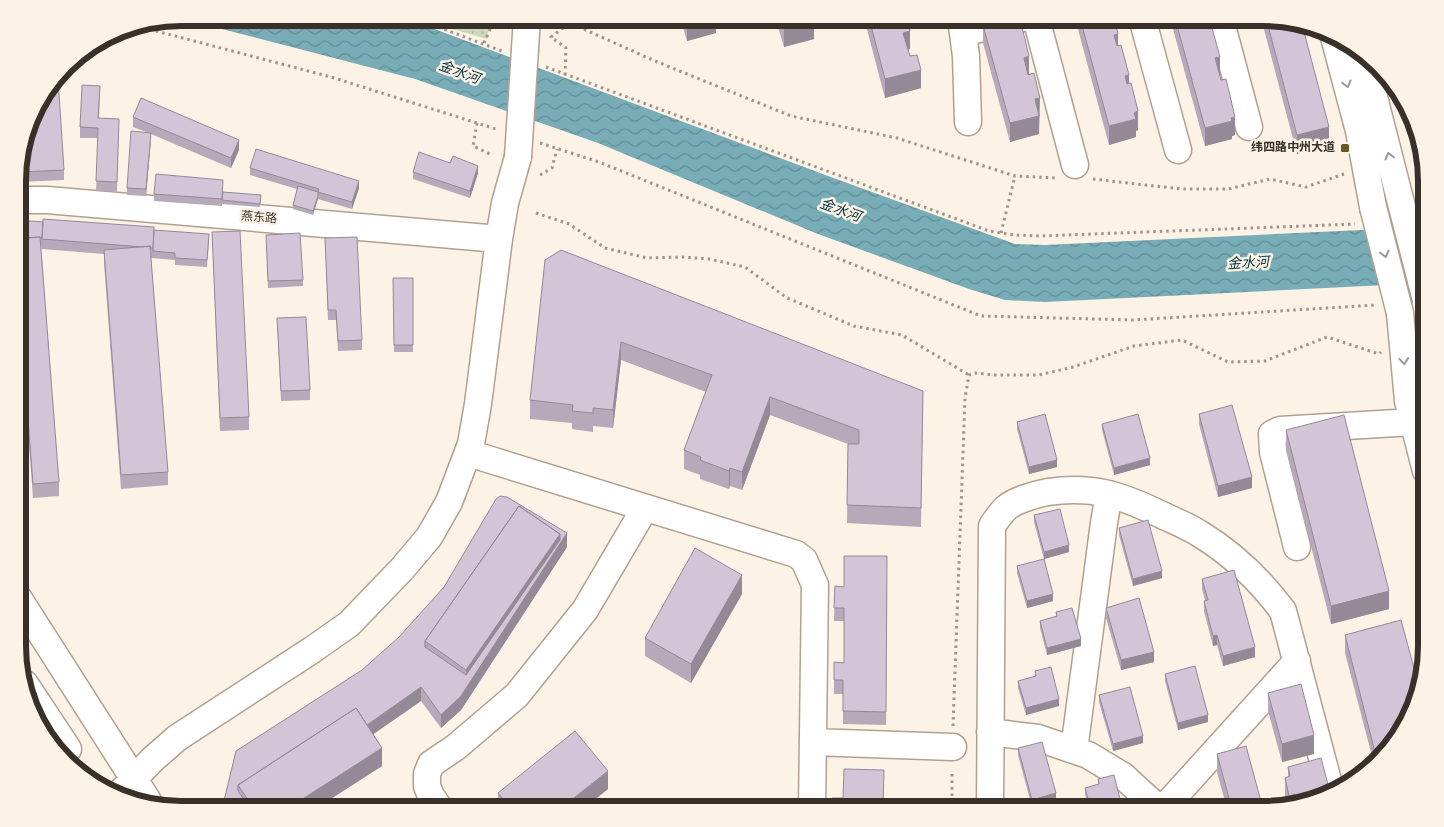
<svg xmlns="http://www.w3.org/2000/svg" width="1444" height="827" font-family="Overpass,'Noto Sans SC',sans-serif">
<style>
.park{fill:url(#park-dots)}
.water{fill:url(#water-waves)}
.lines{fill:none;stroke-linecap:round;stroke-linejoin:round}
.minor-tunnel{stroke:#d6cbc0;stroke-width:26;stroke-dasharray:26 13;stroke-linecap:butt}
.minor-casing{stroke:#b2a08f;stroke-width:29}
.path{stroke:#9f958b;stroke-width:3;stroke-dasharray:2.5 4;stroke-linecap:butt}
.minor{stroke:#fff;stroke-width:26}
.minor-bridge-casing{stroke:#b2a08f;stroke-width:29;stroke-linecap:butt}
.minor-bridge{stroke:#fff;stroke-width:26}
.wall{fill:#b6a9ba}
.shaded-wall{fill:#948997}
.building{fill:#d4c4d8;stroke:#948997;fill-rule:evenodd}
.oneway{stroke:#9c9894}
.poi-dot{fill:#6c5726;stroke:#fdf2e6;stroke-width:2}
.labels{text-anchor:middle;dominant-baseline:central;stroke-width:5;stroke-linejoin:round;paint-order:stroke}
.poi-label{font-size:12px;font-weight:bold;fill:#383029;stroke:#fdf2e6;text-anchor:end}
.street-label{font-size:12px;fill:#383029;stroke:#fdf2e6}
.water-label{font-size:14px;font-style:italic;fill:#00343d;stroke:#fdf2e6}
.rim{fill:none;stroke:#383029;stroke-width:6}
</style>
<defs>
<pattern id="park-dots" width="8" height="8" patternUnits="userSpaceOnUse" patternTransform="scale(1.25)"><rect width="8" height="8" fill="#cdd7bb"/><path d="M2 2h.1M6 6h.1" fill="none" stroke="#b1b9a1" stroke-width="1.8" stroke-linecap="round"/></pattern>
<pattern id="water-waves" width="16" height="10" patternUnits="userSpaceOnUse" patternTransform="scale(1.25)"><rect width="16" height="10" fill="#78adb7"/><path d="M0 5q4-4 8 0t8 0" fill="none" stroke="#638d95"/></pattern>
</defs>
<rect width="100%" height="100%" fill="#fdf2e6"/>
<path class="park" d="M414 18H490L487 39Z"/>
<path class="water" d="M180 18H397L421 24 828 176 1015 244 1045 245 1426 227V283L1045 302 1005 300 969 289 818 234 598 143 415 79Z"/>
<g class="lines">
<path class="minor-tunnel" d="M1410 347 1426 405"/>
<g class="minor-casing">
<path id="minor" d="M961 18 966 56 968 122
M1036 18 1075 165
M1142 18 1178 150
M1220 18 1249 127
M963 33 1023 18
M1334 37 1359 131 1373 207
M525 49 527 18
M1364 58 1401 203
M19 200H47L499 239
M1400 313 1408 401 1426 471
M468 453 796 554 804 560 815 585 812 809
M1297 547 1273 452 1272 434 1280 430 1413 422
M19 599 148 801
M25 684 68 749
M990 732 1038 738 1088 755 1123 776 1159 809
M813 742 953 747
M1074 750 1104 523 1109 494
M120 793 153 759 177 738 312 650 349 624 402 569 429 537 449 502 471 444 478 404 499 239 505 203 518 157
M440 809 431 796 427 786V774L431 764 456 747 517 695 585 610 645 508
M990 809 992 526C996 520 1001 513 1006 508 1015 500 1037 494 1048 492 1093 485 1123 496 1162 515 1174 521 1188 526 1200 534 1233 554 1260 580 1283 611L1331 792
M1163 809 1297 661"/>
</g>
<path class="path" d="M414 18 502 51
M137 26 331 77 499 130
M484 43 495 18
M546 67 989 231 1014 235 1041 236 1355 224
M565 75 566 48 551 37 570 23 655 61 791 116 897 138 1015 176 1056 178
M477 123 473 146 492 155
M540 143 599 162 981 316 1133 320 1376 305
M540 175 552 168 557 149
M1093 179 1181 189H1228L1270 179 1306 187 1344 174
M536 213 569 224 605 248 647 258 683 257 709 259 745 267 787 298 854 326 902 335 969 375
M1001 233 1015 176
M953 726 965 398 969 375 976 373 993 375H1039L1073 367 1134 346 1182 340 1228 362 1265 361 1327 337 1379 354 1381 352
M952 809V770"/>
<use href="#minor" class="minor"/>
<g class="minor-bridge-casing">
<path id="minor-bridge" d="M518 157 525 49
M1401 203 1426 300
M1373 207 1400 313"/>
</g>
<use href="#minor-bridge" class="minor-bridge"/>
</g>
<path class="wall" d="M675 18H716V33L687 41 683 27 678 29Z
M771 18H813L814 39 784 47 778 27 773 28Z
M864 18H907L910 49 908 50 921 88 885 98Z
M1075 18H1114L1118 46 1129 84 1138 130 1136 131V137L1109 145Z
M1170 18H1207V27L1235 135 1232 136V139L1205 146Z
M1261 18 1303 28 1329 145 1297 154Z
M983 25 1029 75 1040 116 1039 117V134L1010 142 983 43Z
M100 96 99 118 119 119 117 192 96 191 98 138H80V127Z
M133 117 239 150 231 168 151 134 146 196 127 195V188L146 132 133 127Z
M19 160 64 170V180L20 182Z
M450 163 478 173 470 198 413 179V172Z
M250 168 359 188 352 209 318 199 313 215 293 209V205L297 189 250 175Z
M223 192 261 195 260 207 222 204V206L154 201V194Z
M19 220 154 230 209 241 207 267 175 265V260L151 258 168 472V485L121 489 104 263V254L42 249 41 245 59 482V496L33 498 19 314Z
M212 232 249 417V430L220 431Z
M266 235 303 280V286L268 288Z
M325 238 362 340V350L338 351 336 320H328Z
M545 260 923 391 921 527 847 523 848 444 770 415 742 490 730 486 729 489 700 479V475L684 469V450L706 392 621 360 613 428 593 426V432L572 429V423L530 419V400Z
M393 278H413V352H394Z
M277 318 310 390V400L281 401Z
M1199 414 1252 488 1218 497 1199 424Z
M1017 422 1057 467 1029 474 1017 429Z
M1102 424 1150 465 1114 475 1102 430Z
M1286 430 1389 609 1331 624 1286 449Z
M1034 515 1069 552 1044 559 1034 522Z
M1119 528 1162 578 1133 586 1119 535Z
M567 547 461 710 441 728 421 701 373 734 382 766 315 809H222L236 751Z
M887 556 886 725 843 724V694H834V662L844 663V621H834L835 586 844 587Z
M1017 566 1053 601 1027 608 1017 573Z
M1202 579 1255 657 1223 666 1217 645 1213 646 1204 611V601L1205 600 1202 589Z
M742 594 691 683 645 656V638Z
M1106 608 1154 662 1121 670 1106 618Z
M1056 612 1081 646 1047 655 1040 628V621L1056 617Z
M1345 635 1404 728 1373 760 1345 653Z
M1035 671 1059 706 1026 715 1018 688V681L1035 676Z
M1165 674 1208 722 1178 730 1165 681Z
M1268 693 1314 754 1282 762 1268 711Z
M1099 695 1143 743 1113 751 1099 702Z
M1018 748 1056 800 1032 807 1018 755Z
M1217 754 1263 809H1227L1217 772Z
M1288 767 1330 792 1287 805 1285 796V778L1288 777Z
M1098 779 1122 809H1089L1085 794V788L1098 784Z
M608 789 583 809H498V793Z"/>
<path class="shaded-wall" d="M678 18H683V27L678 29Z
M705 18H716V33L687 41V22Z
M773 18H778V27L773 28Z
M1203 18H1207V28Z
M814 21V39L784 47V29Z
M910 31V49L903 51V33Z
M1118 34V52L1114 35Z
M1029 56V75L1024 76V58Z
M1220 57V76L1215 58Z
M921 70V88L885 98V79Z
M1129 75V93L1125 76Z
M1040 98 1039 134 1010 142V123L1035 99Z
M1138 111V130L1136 131V137L1109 145V126L1134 113Z
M1235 117V135L1232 136V139L1205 146V128Z
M1329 127V145L1297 154V135Z
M151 133V140L146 196V189Z
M239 140V150L231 168V158Z
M478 166V173L470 198V191Z
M359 181V188L352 209V202Z
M318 196V198L313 215V211Z
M621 342V360L613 428V410Z
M770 397V415L742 490V472Z
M1150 458V465L1114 475V468Z
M1057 460V467L1029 474V467Z
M730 468V486L729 489V471Z
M1252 477V488L1218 497V486Z
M567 533V547L461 710 441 728V715L466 688V670L560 534Z
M1069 545V552L1044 559V552Z
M1162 571V578L1133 586V579Z
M742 575V594L691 683V664Z
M1389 591V609L1331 624V606Z
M1053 594V601L1027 608V601Z
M1217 635V645L1213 646V636Z
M1081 639V646L1047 655V648Z
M1255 647V657L1223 666V656Z
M1154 652V662L1121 670V660Z
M421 687V701L365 740V727Z
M1059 699V706L1026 715V708Z
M1208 715V722L1178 730V723Z
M1314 735V754L1282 762V744Z
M1143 736V743L1113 751V744Z
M382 748V766L315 809H287Z
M1383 750 1375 757V752Z
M608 771V789L583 809H560Z
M1056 793V800L1032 807V800Z
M1295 794V803L1289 804V796Z
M1122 807V809H1112Z"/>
<path class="building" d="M685 18H705L687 22Z
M781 18H813L814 21 784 29Z
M869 18H907L910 31 903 33 910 56 917 55 921 70 885 79Z
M1010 18H1013L1016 29 1022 27 1029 56 1024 58 1028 75 1034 73 1040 98 1035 99 1039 116 1010 123 983 25Z
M1080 18H1114L1118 34 1114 35 1117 46 1121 45 1129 75 1125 76 1127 84 1131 83 1138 111 1134 113 1136 119 1109 126Z
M1175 18H1204L1208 29 1212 28 1220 57 1215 58 1221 80 1226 79 1235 117 1231 118 1232 121 1205 128Z
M1266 18 1303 28 1329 127 1297 135Z
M58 78 64 170 20 172 19 160 35 109Z
M82 85 100 86 98 118 119 119 117 182 96 181 98 128 80 127Z
M141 98 239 140 231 158 133 117Z
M131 131 151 133 146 189 127 188Z
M256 149 359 181 352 202 318 192 319 189 250 168Z
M419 152 450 163 453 156 478 166 470 191 413 172Z
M156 174 223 180 222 199 154 194Z
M298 186 318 192V196L313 211 293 205Z
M223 192 261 195 260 204 222 200Z
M43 219 154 227 153 248H151L150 246 143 247 42 239Z
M19 220 43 222 42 238H41L40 237 19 238Z
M154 230 209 234 207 260 175 258V253L153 251Z
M240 231 249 417 220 418 212 232Z
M300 233 303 280 268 281 266 235Z
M40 237 59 482 33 484 19 301V239Z
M357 237 362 340 338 341 336 310H328L325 238Z
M150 246 168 472 121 475 104 250Z
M561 250 923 391 921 508 847 505 848 444H859V430L770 397 742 472 730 468 729 471 700 460 701 457 684 450 712 375 621 342 613 410 593 408V413L572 411 573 405 530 400 545 260Z
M393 278H413V345H394Z
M306 317 310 390 281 391 277 318Z
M1232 405 1252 477 1218 486 1199 414Z
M1045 414 1057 460 1029 467 1017 422Z
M1138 414 1150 458 1114 468 1102 424Z
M1344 415 1389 591 1331 606 1286 430Z
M500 496 507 497 567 533 461 696 441 715 421 687 367 725 356 708 238 785V791L250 809H222L236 751 362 670 399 637 444 587 496 499ZM519 506 560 534V540L466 675 425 647V641Z
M519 506 560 534 466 670 425 641Z
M1060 509 1069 545 1044 552 1034 515Z
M1148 520 1162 571 1133 579 1119 528Z
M695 548 742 575 691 664 645 638Z
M844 556H887L886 712 843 711V680H834V662L844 663V608H834L835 586 844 587Z
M1044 559 1053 594 1027 601 1017 566Z
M1234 570 1255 647 1223 656 1217 635 1213 636 1204 601 1208 600 1202 579Z
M1139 598 1154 652 1121 660 1106 608Z
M1072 608 1081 639 1047 648 1040 621 1057 616 1056 612Z
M1401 620 1418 683 1404 728 1383 750 1375 752 1345 635Z
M1195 666 1208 715 1178 723 1165 674Z
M1051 667 1059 699 1026 708 1018 681 1036 676 1035 671Z
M1301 684 1314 735 1282 744 1268 693Z
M1130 687 1143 736 1113 744 1099 695Z
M356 708 382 748 287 809H254L238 785Z
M575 731 608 771 560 809H511L498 793Z
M1042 742 1056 793 1032 800 1018 748Z
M1246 746 1263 809H1232L1217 754Z
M1321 758 1330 792 1297 802 1295 794 1289 796 1285 778 1290 776 1288 767Z
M844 769 884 770 883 809H832V798H843Z
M1114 775 1122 807 1112 809H1091L1085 788 1099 784 1098 779Z"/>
<defs><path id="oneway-chevron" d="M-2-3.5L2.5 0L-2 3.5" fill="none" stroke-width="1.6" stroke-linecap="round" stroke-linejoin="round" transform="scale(1.25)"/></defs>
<g class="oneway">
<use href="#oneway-chevron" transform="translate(1347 84) rotate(75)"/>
<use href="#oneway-chevron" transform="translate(1389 156) rotate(-105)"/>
<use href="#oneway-chevron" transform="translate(1385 254) rotate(75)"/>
<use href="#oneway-chevron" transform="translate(1404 361) rotate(85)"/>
</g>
<rect class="poi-dot" x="1340" y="143" width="10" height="10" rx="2.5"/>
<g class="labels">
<g class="poi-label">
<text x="1335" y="148">纬四路中州大道</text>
</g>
<g class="street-label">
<text transform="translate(259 218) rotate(5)">燕东路</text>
</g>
<g class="water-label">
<text transform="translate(459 73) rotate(20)">金水河</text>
<text transform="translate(840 211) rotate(20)">金水河</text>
<text transform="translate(1248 264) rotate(-3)">金水河</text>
</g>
</g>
<path d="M0 0H1444V827H0ZM181 26H1263A155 155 0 0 1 1418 181V646A155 155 0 0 1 1263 801H181A155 155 0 0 1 26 646V181A155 155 0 0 1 181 26Z" fill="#fdf2e6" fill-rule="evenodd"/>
<path class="rim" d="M181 26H1263A155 155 0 0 1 1418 181V646A155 155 0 0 1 1263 801H181A155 155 0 0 1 26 646V181A155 155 0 0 1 181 26Z"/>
</svg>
